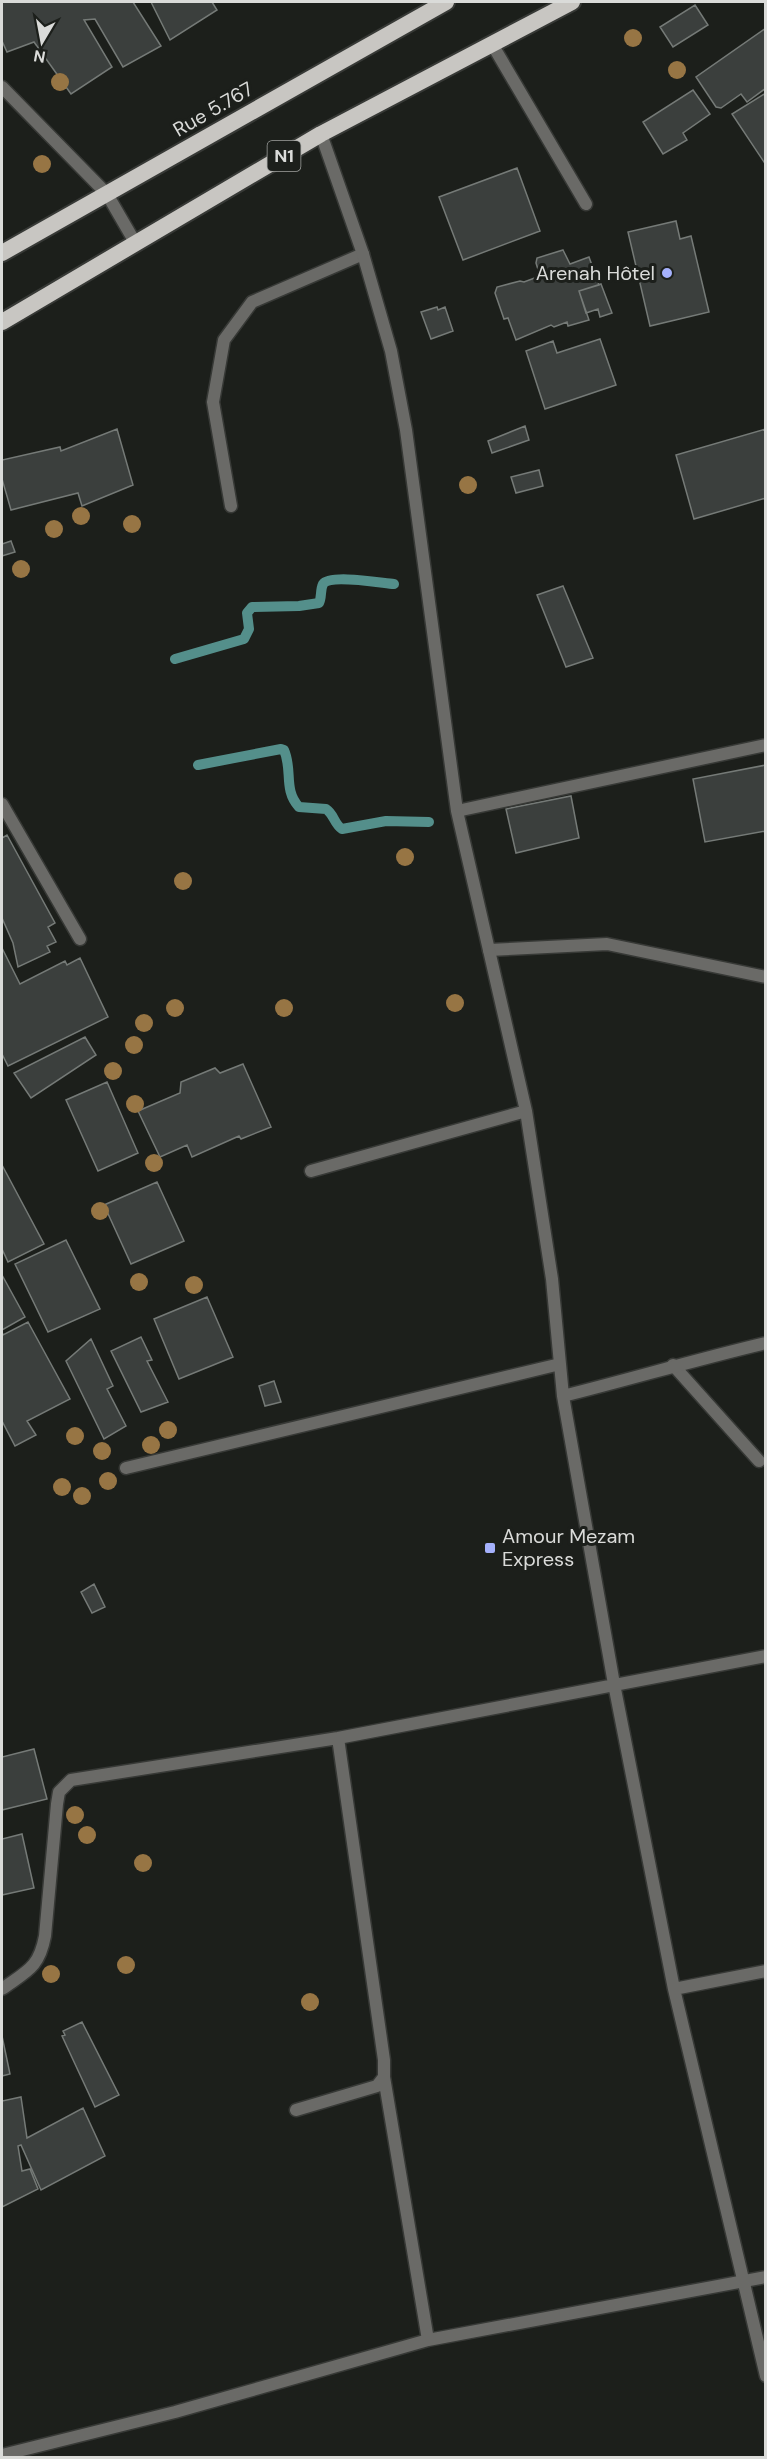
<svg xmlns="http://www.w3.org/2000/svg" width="767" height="2459" font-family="'DM Sans',sans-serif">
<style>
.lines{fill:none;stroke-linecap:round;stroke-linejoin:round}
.stream{stroke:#548f8b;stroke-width:10}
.building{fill:#3b3f3d;stroke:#757a77;stroke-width:1.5}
.service-casing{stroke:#373936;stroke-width:15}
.minor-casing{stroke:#373936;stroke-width:15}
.trunk-casing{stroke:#373936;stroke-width:20}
.service{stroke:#6a6a67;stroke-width:12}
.minor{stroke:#6a6a67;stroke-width:12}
.trunk{stroke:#c8c6c2;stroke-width:16}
.tree{fill:#977544}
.poi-dot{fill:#a5b1fc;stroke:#1c1f1b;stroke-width:2}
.labels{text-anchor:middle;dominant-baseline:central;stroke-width:6;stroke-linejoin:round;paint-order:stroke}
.shield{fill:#1c1f1b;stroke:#a1a3a0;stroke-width:1.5}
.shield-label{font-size:18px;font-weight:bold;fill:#dadbd9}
.street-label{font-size:20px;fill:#dadbd9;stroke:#1c1f1b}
.poi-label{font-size:20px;fill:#dadbd9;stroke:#1c1f1b;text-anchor:end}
</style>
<rect width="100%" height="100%" fill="#1c1f1b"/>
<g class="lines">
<path class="stream" d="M175 659 244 639 249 629 247 613 252 607 299 606 319 603C322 597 320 590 323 584 330 574 381 583 394 584
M198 765 281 749 284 750C293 770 283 790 299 807L326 809C334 814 334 824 342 829L386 821 429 822"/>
</g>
<path class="building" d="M2 2H133L161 46 123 67 95 19 84 20 112 67 71 94 34 42 7 52 2 41Z
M151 2H212L217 10 170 40Z
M695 5 708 25 673 47 660 27Z
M766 28V88L747 102 741 94 721 108 716 107 696 77Z
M693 90 710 114 683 133 687 140 663 154 643 122Z
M766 93V165L732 114Z
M517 168 540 231 463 260 439 197Z
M676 221 680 239 691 236 709 312 650 326 628 232Z
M563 250 570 264 589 257 599 285 579 291 589 320 568 326 567 322 554 327 551 325 516 340 508 318 504 319 495 293 497 287 520 281 524 282 540 276 536 263 537 258Z
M601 284 612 313 600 317 598 309 586 313 579 291Z
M437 307 438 310 445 307 453 331 431 339 421 312Z
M600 339 616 385 545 409 526 351 553 341 557 353Z
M525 426 529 440 492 453 488 441Z
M117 429 133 485 82 506 78 493 11 510 2 479V460L60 447 61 451Z
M766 429V498L694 519 676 455Z
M539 470 543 486 516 493 511 477Z
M11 541 15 552 2 556V544Z
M563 586 593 658 566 667 537 595Z
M766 765V831L705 842 693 779Z
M571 796 579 838 516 853 506 809Z
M7 835 55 923 48 927 56 942 47 946 50 952 18 967 13 943 2 918V838Z
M2 948 20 984 65 961 67 965 80 958 108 1017 8 1066 2 1054Z
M85 1037 96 1055 31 1098 14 1073Z
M243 1064 271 1127 241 1139 239 1136 192 1157 187 1145 160 1157 138 1111 180 1093 181 1082 215 1068 220 1073Z
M107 1082 138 1153 98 1171 66 1100Z
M2 1165 44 1244 8 1262 2 1249Z
M157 1182 184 1241 131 1264 104 1205Z
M66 1240 100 1309 48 1332 15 1264Z
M2 1275 25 1317 2 1330Z
M207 1297 233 1357 179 1379 154 1319Z
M28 1322 70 1399 27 1421 36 1435 15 1446 2 1421V1332L3 1335Z
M141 1337 152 1360 147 1361 168 1402 141 1412 111 1351Z
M91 1339 113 1386 107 1389 126 1426 104 1439 66 1361Z
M274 1381 281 1402 265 1406 259 1386Z
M94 1584 105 1607 92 1613 81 1592Z
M34 1749 47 1799 2 1810V1757Z
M22 1834 34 1888 2 1895V1839Z
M82 2022 119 2095 95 2107 62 2036 65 2035 63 2031Z
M2 2036 10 2074 2 2076Z
M21 2097 27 2138 83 2108 105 2156 41 2190 21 2145 18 2146 22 2171 30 2169 38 2189 2 2207V2101Z"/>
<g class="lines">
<g class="service-casing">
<path id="service" d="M492 44 586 204
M231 506 213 402 224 340 252 302 363 254
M489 950 607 944 766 977
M673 1365 759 1461"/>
</g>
<g class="minor-casing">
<path id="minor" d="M2 87 107 194 136 244
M321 134 363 254 391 351 406 430 457 811 526 1111 552 1279 563 1396 614 1684 674 1989 766 2376
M2 804 80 939
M457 811 766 745
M311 1171 526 1111
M563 1396C631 1379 698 1359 766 1343
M126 1468 560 1364
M2 1989C27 1971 39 1968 45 1936L57 1804 59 1792 71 1780 338 1738 766 1656
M674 1989 766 1971
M384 2077 428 2340
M296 2110 377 2086 384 2077V2060L338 1738
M2 2455 175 2412 428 2340 766 2277"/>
</g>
<g class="trunk-casing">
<path id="trunk" d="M2 253 446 2
M2 322 321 134 572 2"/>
</g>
<use href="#service" class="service"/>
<use href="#minor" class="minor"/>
<use href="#trunk" class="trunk"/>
</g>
<g class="tree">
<circle cx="633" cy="38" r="9"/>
<circle cx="677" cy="70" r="9"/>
<circle cx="60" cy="82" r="9"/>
<circle cx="42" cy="164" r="9"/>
<circle cx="468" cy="485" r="9"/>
<circle cx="81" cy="516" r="9"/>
<circle cx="132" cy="524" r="9"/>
<circle cx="54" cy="529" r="9"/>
<circle cx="21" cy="569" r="9"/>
<circle cx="405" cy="857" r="9"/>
<circle cx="183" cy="881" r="9"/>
<circle cx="455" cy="1003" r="9"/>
<circle cx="175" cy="1008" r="9"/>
<circle cx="284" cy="1008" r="9"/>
<circle cx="144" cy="1023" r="9"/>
<circle cx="134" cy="1045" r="9"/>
<circle cx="113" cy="1071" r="9"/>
<circle cx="135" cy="1104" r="9"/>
<circle cx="154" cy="1163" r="9"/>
<circle cx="100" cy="1211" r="9"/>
<circle cx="139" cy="1282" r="9"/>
<circle cx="194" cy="1285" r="9"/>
<circle cx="168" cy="1430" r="9"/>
<circle cx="75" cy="1436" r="9"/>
<circle cx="151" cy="1445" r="9"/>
<circle cx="102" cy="1451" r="9"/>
<circle cx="108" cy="1481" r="9"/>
<circle cx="62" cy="1487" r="9"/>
<circle cx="82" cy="1496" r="9"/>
<circle cx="75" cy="1815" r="9"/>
<circle cx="87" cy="1835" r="9"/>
<circle cx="143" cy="1863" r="9"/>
<circle cx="126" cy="1965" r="9"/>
<circle cx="51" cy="1974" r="9"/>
<circle cx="310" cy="2002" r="9"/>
</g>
<g class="poi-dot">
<circle cx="667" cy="273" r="6"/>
<rect x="484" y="1542" width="12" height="12" rx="3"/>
</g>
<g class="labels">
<rect class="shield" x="267.5" y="141" width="33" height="30" rx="4.5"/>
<g class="shield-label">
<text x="284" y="156">N1</text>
</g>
<g class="street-label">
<text transform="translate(213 109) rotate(-30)">Rue 5.767</text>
</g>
<g class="poi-label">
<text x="655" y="273">Arenah Hôtel</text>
<text x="502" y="1536" text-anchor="start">Amour Mezam<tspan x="502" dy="23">Express</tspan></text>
</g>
</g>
<rect width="767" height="2459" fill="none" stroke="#dadbd9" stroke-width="6"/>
<g transform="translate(42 42) rotate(190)" stroke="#1c1f1b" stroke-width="4.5" paint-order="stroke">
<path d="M0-4.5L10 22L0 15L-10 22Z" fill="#dadbd9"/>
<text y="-9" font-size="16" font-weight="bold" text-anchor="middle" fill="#dadbd9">N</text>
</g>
</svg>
